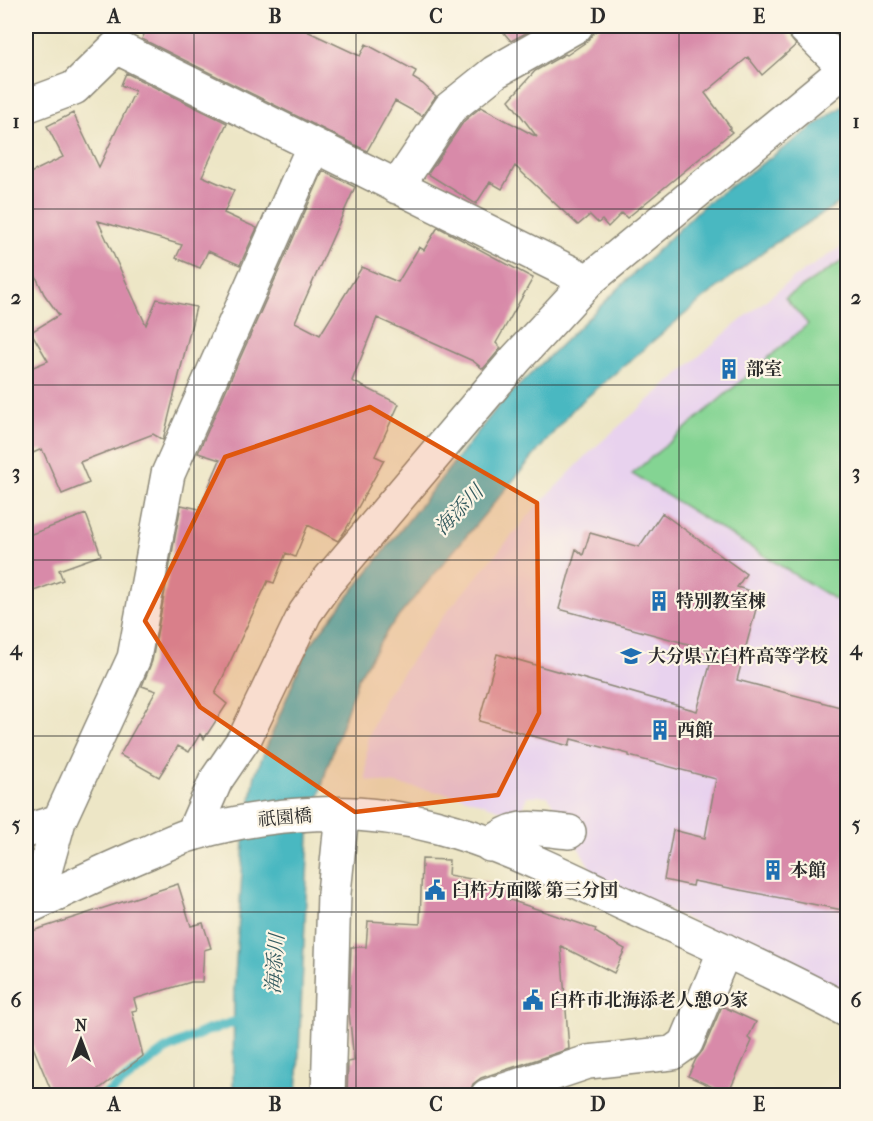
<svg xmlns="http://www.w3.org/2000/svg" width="873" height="1121" font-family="'IM FELL French Canon','Noto Serif JP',serif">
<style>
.built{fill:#e8d2ee}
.green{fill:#84d493;stroke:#58805f;stroke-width:1.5}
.water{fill:#49b8c1;stroke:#3a7276;stroke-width:1.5}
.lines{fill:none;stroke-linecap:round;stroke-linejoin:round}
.stream{stroke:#49b8c1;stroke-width:10}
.building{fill:#d88aa9}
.minor-casing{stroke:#8c8878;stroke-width:36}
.minor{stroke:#fff;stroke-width:33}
.rail{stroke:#2b2b2b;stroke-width:4.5;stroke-dasharray:9 4.5;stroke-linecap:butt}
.marked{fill:#df570e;fill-opacity:0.2;stroke:#df570e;stroke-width:4.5;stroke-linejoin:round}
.grid{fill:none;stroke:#2b2b2b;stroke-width:1.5;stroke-opacity:0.55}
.labels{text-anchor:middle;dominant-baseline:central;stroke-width:4.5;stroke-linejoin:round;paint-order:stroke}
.poi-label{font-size:18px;font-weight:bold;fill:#2b2b2b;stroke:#fcf5e5;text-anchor:start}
.street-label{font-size:18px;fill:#2b2b2b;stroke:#fcf5e5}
.water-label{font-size:20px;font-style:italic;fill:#365c60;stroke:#fcf5e5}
.neatline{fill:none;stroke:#2b2b2b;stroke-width:2}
.grid-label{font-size:20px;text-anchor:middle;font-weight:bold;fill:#2b2b2b}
</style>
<rect width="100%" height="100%" fill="#fcf5e5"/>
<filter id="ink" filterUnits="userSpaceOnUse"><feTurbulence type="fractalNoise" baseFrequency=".0167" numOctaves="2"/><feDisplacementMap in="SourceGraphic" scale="12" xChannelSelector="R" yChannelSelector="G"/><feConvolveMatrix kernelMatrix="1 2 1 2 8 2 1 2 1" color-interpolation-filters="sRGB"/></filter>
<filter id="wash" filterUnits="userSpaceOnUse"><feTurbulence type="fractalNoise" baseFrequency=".008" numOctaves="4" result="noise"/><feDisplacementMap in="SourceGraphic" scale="24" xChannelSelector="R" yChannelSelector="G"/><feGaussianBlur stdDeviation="1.35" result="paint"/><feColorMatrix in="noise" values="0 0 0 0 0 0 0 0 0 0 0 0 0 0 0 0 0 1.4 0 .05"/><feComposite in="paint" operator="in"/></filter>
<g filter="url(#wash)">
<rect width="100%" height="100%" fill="#ede6c6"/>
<path class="built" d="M847 243V994L595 876 548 796H527L521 817 461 796 396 784 366 780 367 740 384 698 445 614 538 505 592 450 729 330 792 279Z"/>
<path class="green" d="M847 258V602L834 599 632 474 808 324 785 298Z"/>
<path class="water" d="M847 103V198L769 247 698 303 574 408 389 628 358 678 326 771 309 835 297 1095 233 1096 234 991 244 843 255 775 307 649 500 404 704 205Z"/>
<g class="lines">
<path class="stream" d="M104 1096 165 1050 206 1031 245 1019"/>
</g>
<g id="blocks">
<path class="building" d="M148 26H296L360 56 366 44 416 71 413 78 423 84 436 96 422 116 395 101 367 151 142 39Z
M498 26H539L511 41Z
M600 26H785V31L796 45 762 75 748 57 705 93 731 128 729 129 732 132 627 218 622 213 608 227 602 220 598 223 590 215 578 225 515 166 502 189 490 182 476 204 428 174 464 121 481 107 537 137 509 100 535 71 565 54 567 55 586 42Z
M126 73 227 123 202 176 234 190 224 213 257 228 240 265 208 251 200 268 176 258 182 245 98 221 146 325 157 299 196 307 163 440 153 434 80 462 89 483 62 494 42 449 26 456V370L48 361 31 332 59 315 44 294 26 255V175L63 157 47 126 73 113 99 167 135 91 121 85Z
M323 171 355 187 295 322 320 335 362 267 398 282 419 247 424 250 438 227 533 278 496 343 501 348 483 369 473 361 377 318 352 381 399 404 375 456 384 460 345 531 338 541 308 525 295 557 286 553 274 583 268 581 215 694 227 704 204 739 200 734 189 752 178 746 159 777 120 755 156 691 142 686 152 661 181 505 199 509 220 460 198 453Z
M662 513 746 574 737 587 760 594 737 680 848 709V911L693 881 692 886 664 880 673 830 705 838 716 779 629 756V754L571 739 569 746 479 721 497 654 697 711 714 651 559 609 576 549 583 555 590 533 639 547Z
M86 514 101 555 59 570 63 580 26 594V536Z
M422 859 449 860 448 875 510 886 507 899 596 929 595 932 625 949 614 973 561 946 569 1049 481 1078 473 1084 469 1095H347L348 1062 354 1061 349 1011 351 947H366L368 921 420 924Z
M178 884 191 926 203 923 211 948 204 950 202 982H191L134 999 137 1010 132 1011 143 1056 91 1095H53L28 1035H26V933Z
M722 1006 756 1022 748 1038 752 1041 728 1094 688 1076 696 1059 703 1050Z"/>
</g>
</g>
<g filter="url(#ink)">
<use href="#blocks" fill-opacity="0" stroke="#8c8878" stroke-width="1.5"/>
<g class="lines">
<g class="minor-casing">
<path id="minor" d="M803 26 845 68
M26 106 74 88 116 47 588 281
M397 187 450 108 495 72 576 26
M26 831 59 821
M193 833 216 780 246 736 305 613 327 582 516 359 588 281 848 67
M490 845C518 821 535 829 569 832
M36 903 59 821 134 658 168 474 314 145
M26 908C67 889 107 869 149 852 164 845 180 837 196 833 274 811 359 806 438 827 505 844 568 878 631 907 704 940 776 973 848 1011
M328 1096 334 893 342 814
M487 1096 588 1062 672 1053 686 1043 725 950"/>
</g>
<use href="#minor" class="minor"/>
<path class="rail" d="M847 1096 848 1095"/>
</g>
</g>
<path class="marked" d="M370 407 537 503 539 713 498 795 355 812 200 707 145 621 225 457Z"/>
<path class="grid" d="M194 26V1096M356 26V1096M517 26V1096M679 26V1096M26 209H848M26 385H848M26 560H848M26 736H848M26 912H848"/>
<defs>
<g id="building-bare" transform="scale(1.62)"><path d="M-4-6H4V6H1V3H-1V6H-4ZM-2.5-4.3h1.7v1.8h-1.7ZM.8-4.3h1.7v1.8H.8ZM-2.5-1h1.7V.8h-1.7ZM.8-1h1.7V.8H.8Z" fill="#1f6fb2" stroke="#fcf5e5" stroke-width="2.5" paint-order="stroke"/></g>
<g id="school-bare" transform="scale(1.62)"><path d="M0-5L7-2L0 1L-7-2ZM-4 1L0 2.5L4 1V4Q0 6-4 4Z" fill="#1f6fb2" stroke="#fcf5e5" stroke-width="2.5" paint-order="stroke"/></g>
<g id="civic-bare" transform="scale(1.62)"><path d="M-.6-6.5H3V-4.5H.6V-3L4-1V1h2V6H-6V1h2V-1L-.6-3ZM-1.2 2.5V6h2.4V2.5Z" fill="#1f6fb2" stroke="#fcf5e5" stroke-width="2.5" paint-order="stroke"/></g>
</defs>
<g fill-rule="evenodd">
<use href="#building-bare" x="729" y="369"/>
<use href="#building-bare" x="659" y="601"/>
<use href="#school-bare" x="631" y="656"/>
<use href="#building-bare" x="660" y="730"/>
<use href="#building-bare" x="773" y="870"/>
<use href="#civic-bare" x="435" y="890"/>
<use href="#civic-bare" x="533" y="1000"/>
</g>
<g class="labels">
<g class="poi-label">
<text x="746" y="369">部室</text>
<text x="676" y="601">特別教室棟</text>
<text x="648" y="656">大分県立臼杵高等学校</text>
<text x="677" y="730">西館</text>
<text x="790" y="870">本館</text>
<text x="452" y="890">臼杵方面隊 第三分団</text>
<text x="550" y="1000">臼杵市北海添老人憩の家</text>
</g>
<g class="street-label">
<text transform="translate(285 818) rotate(-5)">祇園橋</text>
</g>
<g class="water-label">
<text transform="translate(459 510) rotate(-46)">海添川</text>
<text transform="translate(275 964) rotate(-86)">海添川</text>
</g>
</g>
<rect width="873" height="1121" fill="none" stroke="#fcf5e5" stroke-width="66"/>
<g transform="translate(81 1040)" stroke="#fcf5e5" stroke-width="4.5" paint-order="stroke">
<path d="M0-4.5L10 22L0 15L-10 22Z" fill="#2b2b2b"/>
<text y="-9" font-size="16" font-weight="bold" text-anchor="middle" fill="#2b2b2b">N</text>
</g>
<rect x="33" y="33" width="807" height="1055" class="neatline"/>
<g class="grid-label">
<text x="114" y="23">A</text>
<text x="275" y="23">B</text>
<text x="436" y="23">C</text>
<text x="598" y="23">D</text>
<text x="759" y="23">E</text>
<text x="16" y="128">1</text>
<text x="856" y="128">1</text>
<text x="16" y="304">2</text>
<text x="856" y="304">2</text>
<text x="16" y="479">3</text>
<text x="856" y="479">3</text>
<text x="16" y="655">4</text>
<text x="856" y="655">4</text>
<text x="16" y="831">5</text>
<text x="856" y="831">5</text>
<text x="16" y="1007">6</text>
<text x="856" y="1007">6</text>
<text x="114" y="1111">A</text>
<text x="275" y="1111">B</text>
<text x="436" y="1111">C</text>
<text x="598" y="1111">D</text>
<text x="759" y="1111">E</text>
</g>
</svg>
